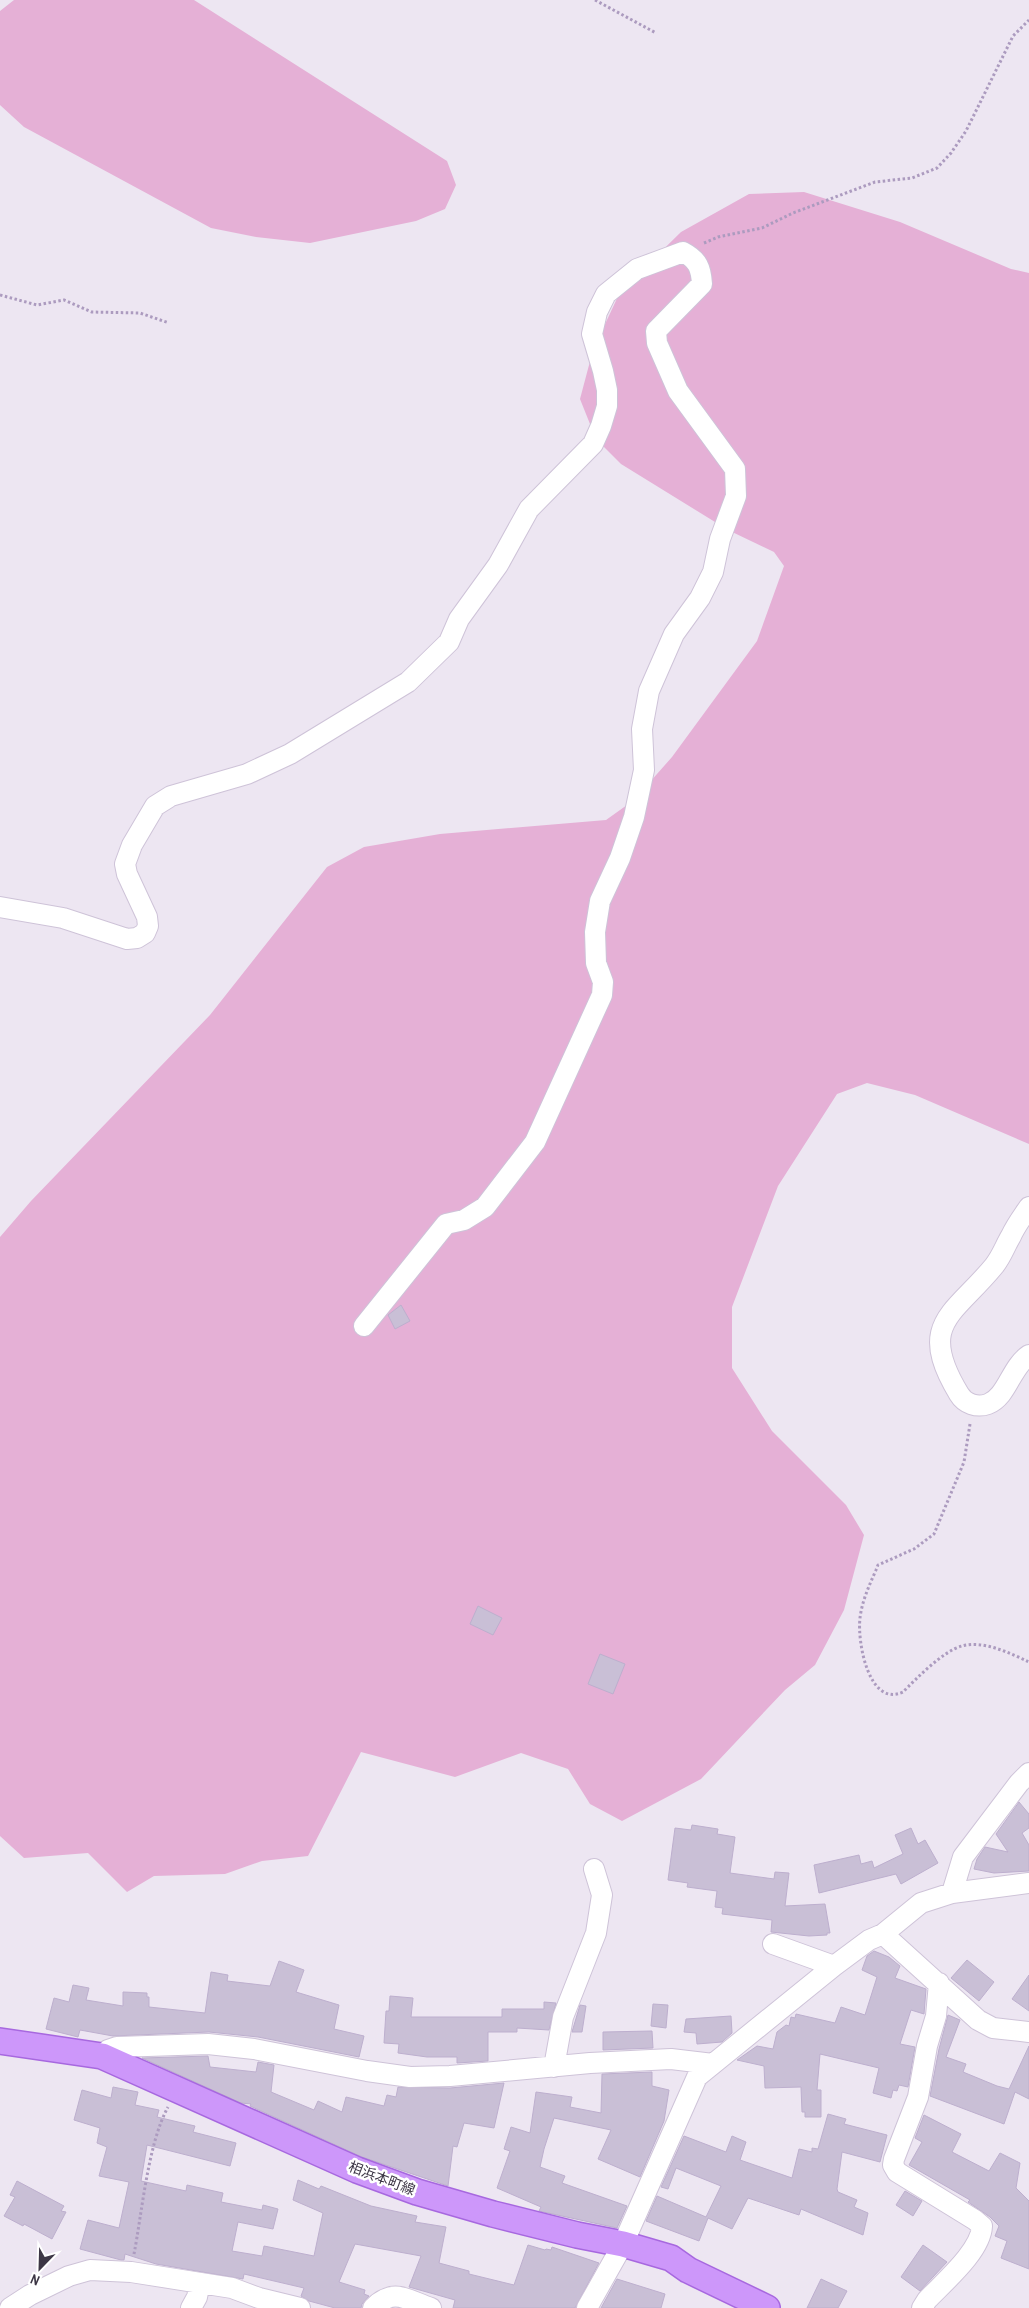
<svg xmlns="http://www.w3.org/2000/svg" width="1029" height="2308" font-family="'Archivo Narrow','Noto Sans JP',sans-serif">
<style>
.green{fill:#e5b0d6}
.building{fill:#c9bfd6;stroke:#bdafce}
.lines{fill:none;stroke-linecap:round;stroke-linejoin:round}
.minor-casing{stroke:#cec3d8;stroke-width:22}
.major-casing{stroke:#a768df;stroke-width:28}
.path{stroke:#ac9bbf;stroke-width:3;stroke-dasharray:2.5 2.5;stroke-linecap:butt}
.minor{stroke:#fff;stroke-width:20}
.major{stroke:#cd97fa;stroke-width:25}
.labels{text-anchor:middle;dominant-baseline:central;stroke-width:5;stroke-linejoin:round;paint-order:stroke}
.street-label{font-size:14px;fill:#3c3645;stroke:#fff}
</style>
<rect width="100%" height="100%" fill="#ede6f2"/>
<path class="green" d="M14 0H194L447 161 456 185 445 209 416 221 310 243 256 237 211 228 24 127 0 105V11Z
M804 192 900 222 1011 269 1029 273V1144L915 1095 867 1083 837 1094 778 1186 732 1307V1368L772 1431 846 1505 864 1535 844 1610 815 1665 785 1690 701 1779 622 1821 590 1804 568 1769 521 1753 455 1777 361 1752 308 1856 262 1861 225 1874 154 1876 127 1892 88 1853 24 1858 0 1836V1237L31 1201 210 1015 327 867 364 847 440 834 606 820 634 800 672 757 757 641 784 566 774 552 728 530 621 464 596 439 580 399 593 350 620 292 681 232 749 194Z"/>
<path class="building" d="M401 1305 410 1321 395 1329 388 1315Z
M478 1606 502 1618 493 1635 470 1624Z
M600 1654 625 1664 613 1694 588 1684Z
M1019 1802 1029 1814V1828L1022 1833 1029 1845V1871L994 1873 974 1869 977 1859 985 1847 1008 1852 996 1834Z
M692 1825 718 1829 717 1834 735 1837 730 1873 774 1879 775 1872 789 1873 785 1906 825 1904 830 1933H827V1935L809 1936 771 1932 772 1920 722 1914 723 1908 715 1907 717 1891 687 1887 688 1883 668 1880 675 1828 691 1830Z
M911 1828 918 1844 925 1840 938 1863 901 1884 896 1874 819 1893 814 1865 859 1855 861 1864 872 1861 874 1868 903 1854 895 1835Z
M874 1951 889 1957 900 1966 895 1978 926 1989 924 2014 911 2010 900 2044 915 2047 908 2087 899 2085 897 2091 893 2090 891 2098 873 2093 879 2068 820 2054 817 2090H821V2117H805V2112H802L801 2087 765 2088 764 2066 737 2060 757 2046 773 2049 777 2032 786 2025 789 2026 791 2017 795 2018 796 2014 835 2023 841 2007 865 2015 877 1977 862 1970 867 1956Z
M967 1960 994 1982 979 2001 951 1978Z
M279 1961 304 1970 296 1992 339 2005 334 2029 364 2036 359 2057 258 2037 209 2032 113 2036 80 2030 78 2037 46 2029 54 1998 69 2002 73 1985 89 1988 86 2000 123 2006V1992L147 1993V1997H149V2007L205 2013 211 1972 228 1975 227 1981 270 1986Z
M1029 1975V2011L1012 1999Z
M390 1996 413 1998 411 2017H502V2009H544V2002L556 2003 549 2030 517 2028V2032H488V2061L457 2063V2057H427L398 2053 399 2044 384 2043 386 2011H389Z
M653 2004 668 2005 666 2028 651 2026Z
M580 2005 586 2006 582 2032H572Z
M948 2015 960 2020 946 2057 966 2064 963 2072 997 2086 1009 2089 1029 2046V2099L1015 2092 1004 2124 930 2096 939 2049Z
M731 2016 732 2033 722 2042 697 2044 696 2033 684 2032 686 2019Z
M652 2031 653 2048 603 2050V2032Z
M208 2056 210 2067 256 2072 258 2062 274 2065 271 2092 314 2110 318 2101 342 2112 346 2097 384 2106 387 2095 396 2097 398 2087 450 2088 504 2083 494 2128 464 2123 457 2147 453 2146 448 2186 362 2157 250 2106 251 2104 241 2103 142 2058Z
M652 2072V2086L669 2090 664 2121 640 2177 598 2159 611 2130 554 2118 544 2149 540 2167 565 2176 562 2183 627 2206 617 2228 539 2211 541 2207 497 2188 510 2151 504 2149 511 2127 530 2133 536 2092 572 2097 570 2107 601 2113 602 2074Z
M113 2087 138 2092 135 2105 159 2110 157 2117 195 2126 193 2132 236 2143 230 2166 147 2145 141 2181 186 2191 187 2185 223 2193 221 2202 262 2210 263 2205 278 2209 273 2229 238 2222 232 2251 262 2256 264 2246 314 2256 323 2213 293 2200 298 2180 319 2189 321 2186 371 2206 417 2216 415 2222 446 2227 439 2263 469 2271V2274L514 2285 528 2245 545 2250 546 2249 551 2250 552 2247 599 2263 575 2308H453L455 2300 409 2287 421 2256 355 2244 339 2282 365 2290 364 2294 369 2296 362 2304 361 2308H335L309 2301 301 2296 304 2288 244 2274 243 2279 156 2264 125 2254 124 2260H121L80 2249 88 2220 119 2228 129 2182 99 2176 107 2147 97 2143 100 2128 74 2120 82 2090 111 2098Z
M828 2114 846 2119 844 2124 887 2135 880 2162 842 2152 837 2189 838 2192 857 2200 854 2207 868 2213 863 2235 801 2209 799 2215 748 2198 732 2229 708 2218 699 2241 646 2221 657 2196 706 2217 721 2186 676 2168 668 2189 661 2187 684 2136 726 2152 732 2136 746 2142 740 2160 792 2178 799 2149 812 2152V2148L818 2149Z
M924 2115 961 2134 952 2152 989 2171 1000 2153 1020 2163 1016 2188 1029 2201V2269L1001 2258 1007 2241 995 2236 999 2226 990 2217 968 2202 970 2200 909 2165 922 2142 915 2138Z
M17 2181 64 2206 61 2211 66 2212 52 2239 24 2224 23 2226 4 2216 15 2197 10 2195Z
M905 2191 922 2201 913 2216 896 2205Z
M923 2245 947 2262 920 2291 901 2277Z
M617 2279 665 2294 661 2308H601Z
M821 2279 847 2291 838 2308H807Z"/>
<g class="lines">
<g class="minor-casing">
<path id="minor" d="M0 907 63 918 127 939 137 938 145 933 148 926 147 917 127 874 125 864 132 845 155 806 171 796 247 774 290 754 408 682 449 642 459 619 498 565 529 509 593 444 601 426 607 406V390L603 371 592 334 597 312 606 294 637 269 683 252C698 260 701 268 702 284L656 331 657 343 678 391 735 469 736 496 720 539 713 572 700 598 674 634 649 691 642 729 644 770 634 817 620 858 600 901 595 932 596 963 603 982 602 995 535 1142 485 1207 464 1220 446 1224 364 1326
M1029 1207C1023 1216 1016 1225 1011 1236 1005 1246 1002 1256 994 1266 954 1315 916 1323 959 1394 965 1404 977 1408 988 1404 1007 1397 1011 1367 1029 1355
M952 1893 963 1857 1019 1783 1029 1773
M883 1934 978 2020 993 2028 1029 2032
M773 1944 834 1966
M102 2056 108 2050 117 2047 208 2044 254 2049 367 2071 410 2077 450 2076 590 2063 671 2059 713 2064
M554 2067 563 2017 596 1933 602 1895 594 1869
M10 2308 30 2295 69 2276 90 2270 131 2272 232 2288 259 2298 300 2308
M191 2308 197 2297 200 2283
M373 2308C394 2287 407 2300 431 2308
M587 2308 623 2244 697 2077 834 1966 869 1940 883 1934 921 1903 952 1893 1029 1883
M922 2308 927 2300C944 2282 981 2251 982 2226L975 2220 897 2172 893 2165 894 2159 918 2097 927 2046 936 2016 939 1983"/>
</g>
<g class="major-casing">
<path id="major" d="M0 2041 102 2056 357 2170 417 2192 493 2214 577 2235 623 2244 671 2258 688 2270 767 2308"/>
</g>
<path class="path" d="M595 0 656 33
M704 243 718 237 762 228 793 213 875 182 912 178 937 168 951 153 966 131 1013 36 1029 20
M0 295 37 305 64 300 92 312 140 313 169 323
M970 1424 964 1462 934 1534 914 1549 878 1565 876 1570C869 1586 862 1601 860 1618 857 1642 869 1708 903 1692 917 1678 943 1651 962 1646 983 1640 1010 1653 1029 1662
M134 2254C142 2213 148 2143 168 2107"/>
<use href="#minor" class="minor"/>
<use href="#major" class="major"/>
</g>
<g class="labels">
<g class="street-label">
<text transform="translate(382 2178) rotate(21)">相浜本町線</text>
</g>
</g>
<g transform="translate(40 2268) rotate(203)" stroke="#ffffff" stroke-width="4" paint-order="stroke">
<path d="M0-4L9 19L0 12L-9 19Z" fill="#3c3645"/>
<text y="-8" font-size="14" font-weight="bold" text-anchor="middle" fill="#3c3645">N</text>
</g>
</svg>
